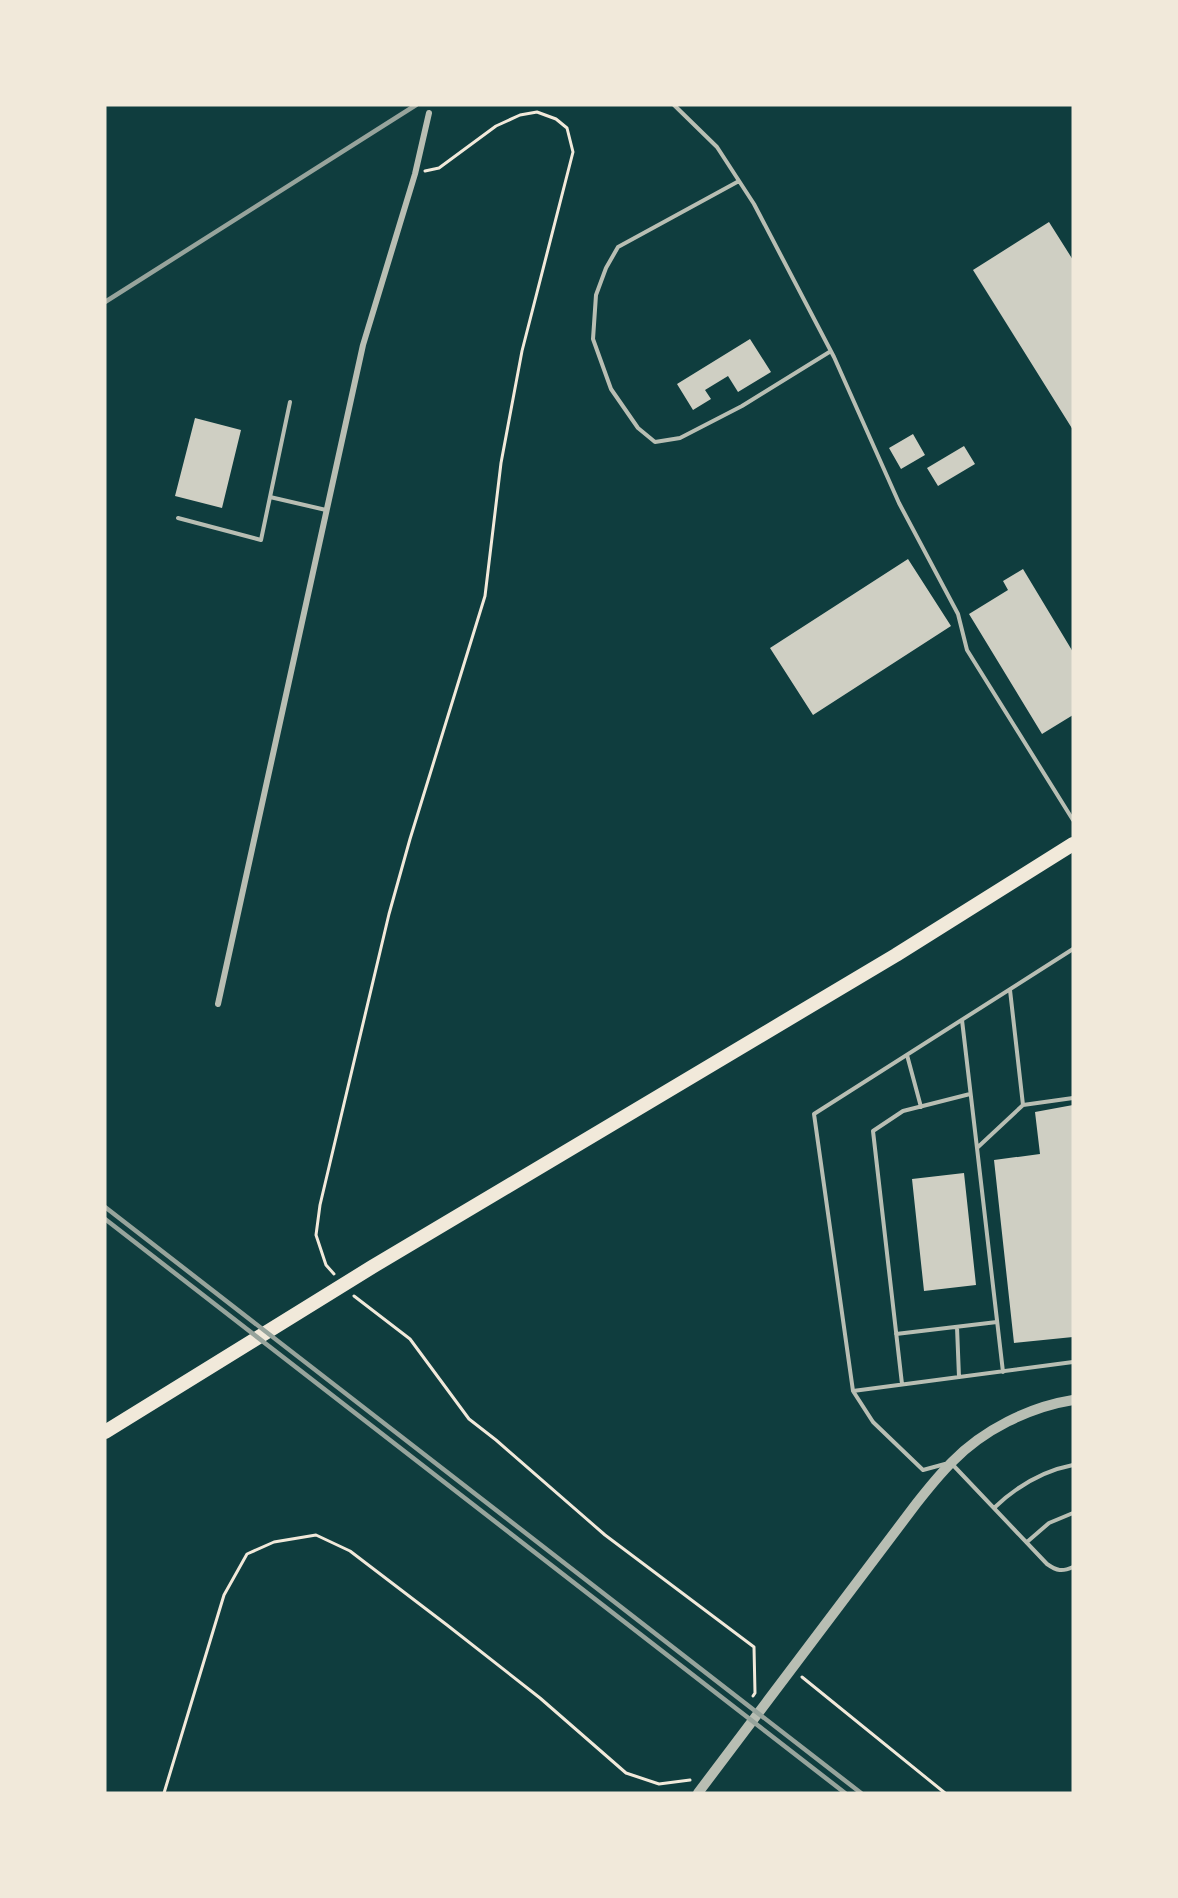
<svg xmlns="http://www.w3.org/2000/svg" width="1178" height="1898" font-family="'Sofia Sans Condensed',sans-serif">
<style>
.building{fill:#cfcfc3}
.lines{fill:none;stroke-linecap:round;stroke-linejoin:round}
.path{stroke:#f1e9da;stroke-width:3}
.service{stroke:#b8beb3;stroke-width:4}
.minor{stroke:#b8beb3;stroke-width:6}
.tertiary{stroke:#b8beb3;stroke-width:10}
.trunk{stroke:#f1e9da;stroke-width:14}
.rail{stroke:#97a49c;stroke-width:4.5}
</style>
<rect width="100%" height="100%" fill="#0f3d3e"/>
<path class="building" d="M1049 222 1073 260V430L973 270Z
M750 339 771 372 738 392 728 376 705 390 711 399 693 410 677 384Z
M195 418 241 430 222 508 175 496Z
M913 434 925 455 901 469 889 448Z
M964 446 975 464 938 486 927 468Z
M908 559 951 626 813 715 770 648Z
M1023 569 1073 652V715L1042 734 969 614 1008 590 1003 581Z
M1073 1105V1337L1014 1343 994 1160 1040 1154 1035 1112Z
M964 1173 976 1285 924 1291 912 1179Z"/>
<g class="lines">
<path class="path" d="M334 1274 326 1265 316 1235 320 1205 389 914 410 839 485 596 501 463 522 351 573 152 567 128 556 119 537 112 520 115 496 126 439 168 425 171
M354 1296 410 1339 469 1419 496 1440 605 1535 754 1647 755 1693 753 1696
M802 1677 945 1793
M164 1793 224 1595 247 1554 274 1542 316 1535 350 1551 447 1625 540 1698 626 1773 659 1784 690 1780"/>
<path class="service" d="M674 105 717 147 754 204 834 357 899 503 958 614 967 650 1073 820
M739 181 618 247 606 268 596 295 593 339 611 389 638 428 655 442 680 438 742 406 831 351
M270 497 290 402
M178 518 261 540 270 497 326 510
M1010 990 1023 1105
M962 1020 977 1148
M907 1055 921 1107
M957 1327 959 1377
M896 1334 997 1322
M1003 1372 977 1148 1023 1105 1073 1098
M902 1384 873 1131 903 1111 970 1094
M853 1391 1073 1362
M945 1464 923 1470 873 1422 853 1391 814 1114 1073 949
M952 1464 1047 1564C1057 1571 1062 1572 1073 1567
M994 1508C1017 1486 1042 1471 1073 1465
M1027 1542 1049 1523 1073 1513"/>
<path class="minor" d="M218 1004 363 345 415 174 429 113"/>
<path class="tertiary" d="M698 1793 916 1504C927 1490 939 1475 952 1462 983 1430 1029 1407 1073 1400"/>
<path class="trunk" d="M105 1432 372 1267 896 955 1073 844"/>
<path class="rail" d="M105 302 416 105
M105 1207 861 1793
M105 1219 845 1793"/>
</g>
<rect width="1178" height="1898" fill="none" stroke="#f1e9da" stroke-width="213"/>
</svg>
